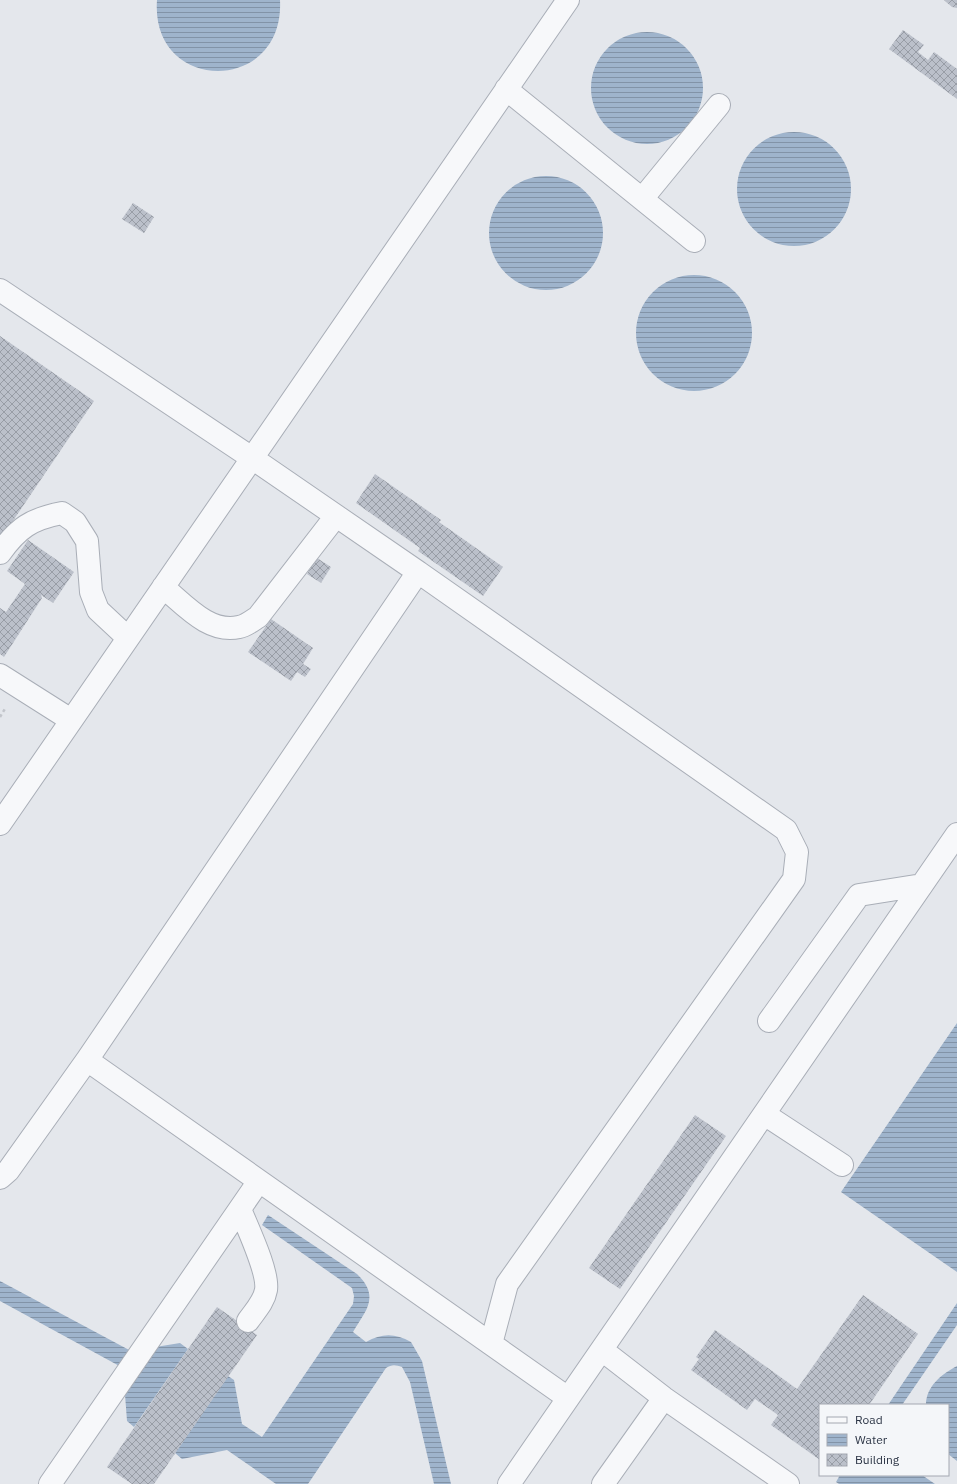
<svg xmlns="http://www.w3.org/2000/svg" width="957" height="1484" font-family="'IBM Plex Sans',sans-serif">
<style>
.water{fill:url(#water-rules)}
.building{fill:url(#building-cross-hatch)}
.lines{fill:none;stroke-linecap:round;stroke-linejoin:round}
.minor-casing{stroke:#a9aeb7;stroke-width:24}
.path{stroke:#c2c5cb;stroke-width:2.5;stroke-dasharray:3 3;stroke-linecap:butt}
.minor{stroke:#f7f8fa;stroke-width:22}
</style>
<defs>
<pattern id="water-rules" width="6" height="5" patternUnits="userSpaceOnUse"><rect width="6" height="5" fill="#9fb4cc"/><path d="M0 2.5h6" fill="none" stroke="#8293a7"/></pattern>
<pattern id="building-cross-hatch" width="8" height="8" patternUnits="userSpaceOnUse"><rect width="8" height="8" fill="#bbc0ca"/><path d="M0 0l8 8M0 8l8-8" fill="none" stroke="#989da6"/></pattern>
</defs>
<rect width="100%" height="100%" fill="#e4e7ec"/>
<path class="water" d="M157 0H280C285 95 150 94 157 0Z
M591 88a56 56 0 1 1 112 0a56 56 0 1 1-112 0Z
M737 189a57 57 0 1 1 114 0a57 57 0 1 1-114 0Z
M489 233a57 57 0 1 1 114 0a57 57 0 1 1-114 0Z
M636 333a58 58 0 1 1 116 0a58 58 0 1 1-116 0Z
M957 1023V1272L841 1192Z
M268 1215 357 1274C381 1297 365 1311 353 1332L366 1342C382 1333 395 1333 411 1342L422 1361 451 1484H434L410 1382 402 1367C396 1365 392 1364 386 1368L308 1484H276L227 1450 182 1459 175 1453 228 1376 234 1380 242 1424 262 1437 353 1304 354 1296 352 1288 262 1225Z
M0 1281 131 1351 180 1343 188 1349 134 1427 127 1421 123 1368 0 1301Z
M957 1303V1325L902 1405H888Z
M957 1366V1461L948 1454V1405H926C926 1386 942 1374 957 1366Z
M840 1475H922L935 1484H839L836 1482Z"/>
<path class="building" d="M944 0H957V8L952 7Z
M903 30 924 45 918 52 928 60 934 52 957 69V99L889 49Z
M133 203 154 217 144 233 122 219Z
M0 336 94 401 0 540Z
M375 474 441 520 439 522 503 567 483 596 418 551 420 548 356 503Z
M28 540 74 572 53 603 41 595 42 598 4 657 0 654V608L6 612 25 584 7 571Z
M317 558 331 567 321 583 307 574Z
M271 619 313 648 303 664 311 669 305 677 297 672 291 681 248 652Z
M695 1115 726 1136 620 1289 589 1268Z
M863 1295 918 1334 869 1405H820V1460L771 1425 778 1415 755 1399 747 1410 691 1370 699 1359 696 1357 715 1330 797 1389Z
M217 1307 257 1335 154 1484H132L107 1467Z"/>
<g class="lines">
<g class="minor-casing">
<path id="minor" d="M506 89 694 241
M642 199 719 105
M0 290 252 458 418 572
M0 553C18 528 31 519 62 513L75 522 87 541 91 592 98 610 128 638
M163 587C185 605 209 634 239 627 246 626 253 620 258 617L336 516
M0 675 71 720
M0 824 568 0
M769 1021 859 895 922 885
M87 1060 418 572 786 830 797 852 794 879 507 1284 491 1344
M764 1114 842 1165
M0 1178 8 1171 87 1060 568 1398
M240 1209C247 1227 269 1272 266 1290 264 1302 255 1311 248 1321
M602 1350 664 1398 788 1484
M50 1484 259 1181
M509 1484 957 834
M603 1484 664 1398"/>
</g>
<path class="path" d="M0 717 6 707"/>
<use href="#minor" class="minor"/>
</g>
<rect x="819" y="1404" width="130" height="72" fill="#f4f6f9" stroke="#a4a8b1"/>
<rect x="827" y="1417" width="20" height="6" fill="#f7f8fa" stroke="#a4a8b1"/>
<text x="855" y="1424" font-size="12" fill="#2b3445">Road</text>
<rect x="827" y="1434" width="20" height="12" fill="url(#water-rules)" stroke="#a4a8b1"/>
<text x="855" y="1444" font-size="12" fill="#2b3445">Water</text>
<rect x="827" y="1454" width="20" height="12" fill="url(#building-cross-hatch)" stroke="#a4a8b1"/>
<text x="855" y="1464" font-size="12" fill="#2b3445">Building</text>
</svg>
